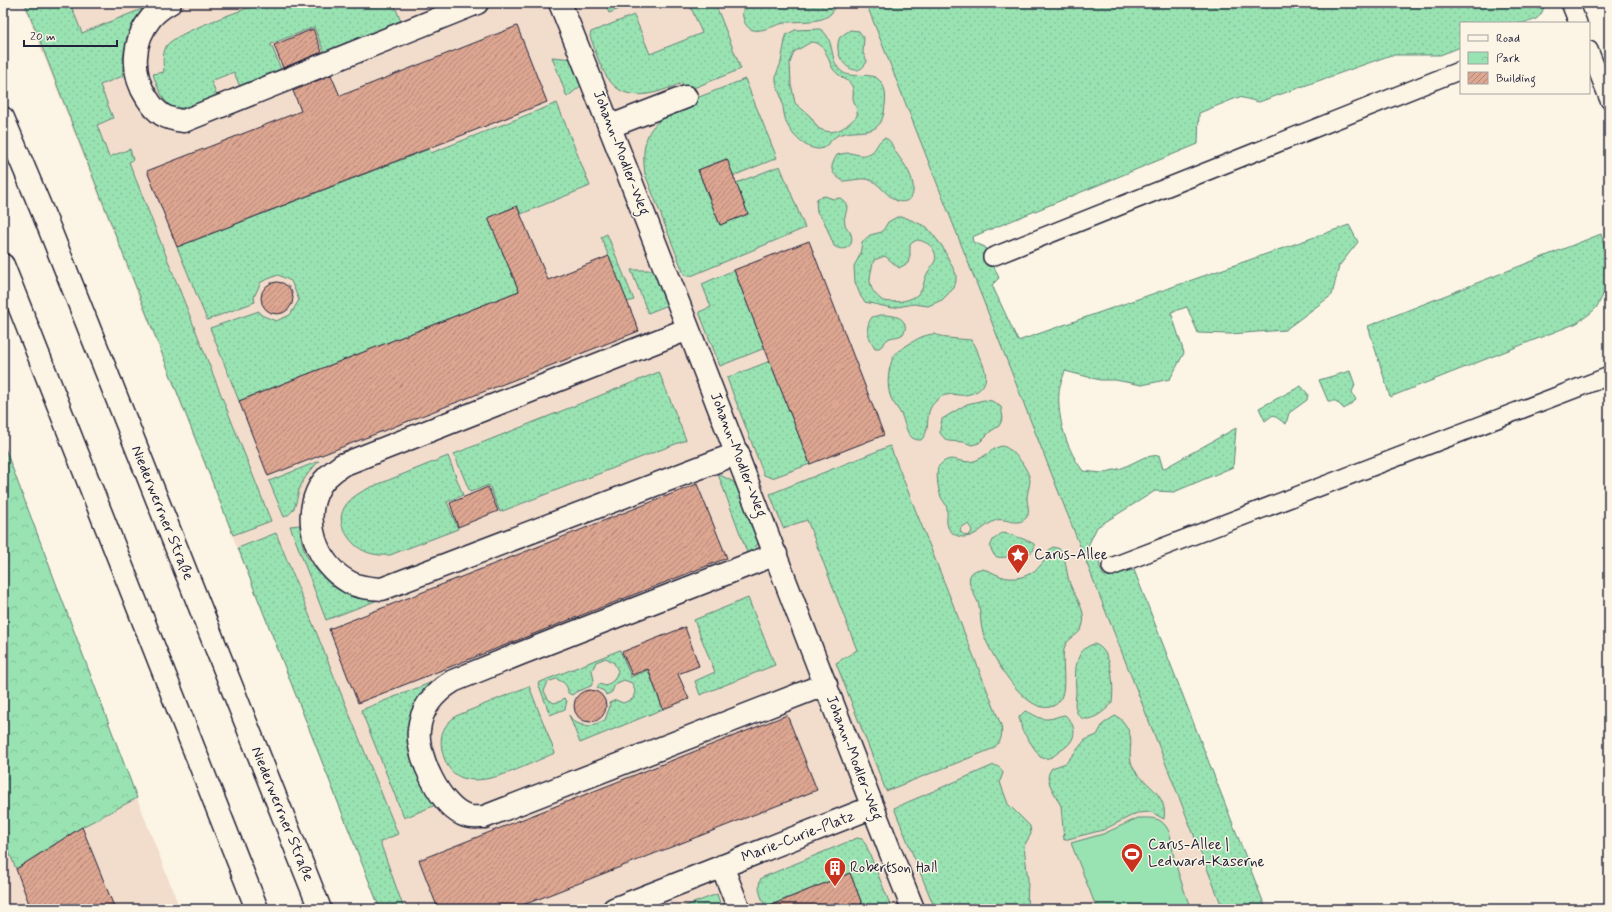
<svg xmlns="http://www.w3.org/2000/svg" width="1612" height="912" font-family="Mynerve,sans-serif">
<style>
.built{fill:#f2ddcc}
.grass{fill:url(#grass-dots);stroke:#5e8276;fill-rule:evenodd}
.park{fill:url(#park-crowns);stroke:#5e8276}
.pitch{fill:#99e3b2;stroke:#5e8276}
.building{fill:url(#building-hatch);stroke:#22223b}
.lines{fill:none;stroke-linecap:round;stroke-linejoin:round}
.lane-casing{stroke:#22223b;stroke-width:20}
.street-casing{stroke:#22223b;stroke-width:25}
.primary-casing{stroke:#22223b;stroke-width:25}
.lane{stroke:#fcf5e5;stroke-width:17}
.street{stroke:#fcf5e5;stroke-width:22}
.primary{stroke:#fcf5e5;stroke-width:22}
.labels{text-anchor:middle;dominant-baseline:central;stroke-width:3;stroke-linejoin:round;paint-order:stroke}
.street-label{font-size:15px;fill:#22223b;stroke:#fcf5e5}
.poi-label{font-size:15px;fill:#22223b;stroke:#fcf5e5;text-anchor:start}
</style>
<defs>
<pattern id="grass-dots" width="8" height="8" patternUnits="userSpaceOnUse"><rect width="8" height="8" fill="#99e3b2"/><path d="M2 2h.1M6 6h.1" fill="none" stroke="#84c29a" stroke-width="1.8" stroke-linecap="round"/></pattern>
<pattern id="park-crowns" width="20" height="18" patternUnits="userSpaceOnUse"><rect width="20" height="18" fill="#99e3b2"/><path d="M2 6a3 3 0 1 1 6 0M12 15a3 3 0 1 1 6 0" fill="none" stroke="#84c29a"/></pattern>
<pattern id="building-hatch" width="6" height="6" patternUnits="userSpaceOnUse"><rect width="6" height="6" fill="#dca691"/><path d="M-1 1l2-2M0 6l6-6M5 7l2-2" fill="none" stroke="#b28778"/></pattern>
</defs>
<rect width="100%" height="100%" fill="#fcf5e5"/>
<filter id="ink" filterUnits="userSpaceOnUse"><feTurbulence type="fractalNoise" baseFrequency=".025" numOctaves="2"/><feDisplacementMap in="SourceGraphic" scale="8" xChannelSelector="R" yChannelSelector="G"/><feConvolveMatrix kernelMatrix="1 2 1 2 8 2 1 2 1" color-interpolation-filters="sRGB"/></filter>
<g filter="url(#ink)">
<path class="built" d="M23 3H866L1223 909H379Z
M137 798 180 909H3V837L16 869 82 827Z"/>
<path class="grass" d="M25 3H70L82 33 147 7C129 27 121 49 123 76L100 85 113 118 97 125 109 157 130 149 133 160 129 162 271 521 233 535Z
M261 3H396L394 4 402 24 325 54 314 27 271 44 282 72 240 87 234 72 211 81 217 96C179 111 168 120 153 74L164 72C163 63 162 53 167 45 179 31 241 11 261 3Z
M605 3H629L630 5 609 13Z
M689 3H715L741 69 686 91 682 83C657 93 625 106 607 77 599 65 595 49 590 36L591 32 634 15 650 54 702 33Z
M746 3H836C832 27 801 19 784 23 770 26 748 41 743 17 742 12 743 7 746 3Z
M866 3H1545C1543 10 1542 15 1536 19 1523 27 1478 23 1461 23V47L1440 55H1391L1259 102 1239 97 1199 113 1198 144 972 237 973 242 985 247 999 278 992 285 1018 341 1349 225 1358 242 1339 266 1332 295 1285 330 1230 334 1198 333 1187 307 1171 312 1184 353 1170 379 1142 385 1115 380H1100L1065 371C1063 378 1059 386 1059 392 1057 419 1067 450 1083 471L1102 473 1122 468 1145 457 1159 455 1163 469 1236 428 1233 467 1174 492 1155 491 1097 527 1088 546 1099 558 1100 568 1104 576 1134 570 1266 909H1223Z
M820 29C836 39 828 59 841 71 852 81 871 69 881 82 886 89 886 97 885 105 882 139 864 128 841 134 832 136 827 149 819 149 804 149 788 132 785 118 783 111 783 104 781 97 779 90 775 84 776 77 776 72 780 67 781 62 783 53 784 44 786 35L795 30ZM811 42C826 42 827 59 833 69 839 77 849 80 852 86 854 90 853 94 853 98 854 105 858 109 857 116 845 128 834 137 818 128L810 116 795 103 791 83 790 63 794 52Z
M850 30 859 31 864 38 863 53 867 61C857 84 830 58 840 37Z
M552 57 574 59 583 84 567 97Z
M745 79 777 158 733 176 726 159 698 170 720 225 748 214 736 183 780 166 805 228 691 276H687L684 274 645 174C642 153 643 129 664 118 673 113 682 110 691 107L689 101Z
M557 103 590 186 521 214 517 206 489 218 519 291 239 401 210 328 259 311 261 315 276 321 290 315 299 300 291 281 278 275 261 282 254 297 255 302 207 320 177 247 429 149 431 153Z
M884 138C892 139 892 148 897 154 905 165 915 178 913 192 912 197 911 199 906 201 892 206 882 184 870 180 863 177 851 181 843 181 830 173 829 168 837 155 841 154 845 153 850 153 857 154 864 158 872 152 877 148 878 141 884 138Z
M825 196 833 199 840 198C854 207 842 213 845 224 845 227 849 229 850 232 856 244 846 254 834 246L824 221 817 212 816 200 818 198Z
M897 217H904L927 227 942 246 956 274V281L954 288 942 300 928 306 914 304 892 308 865 302 861 297 855 282 854 266 860 255 862 242 870 235 882 232 888 222ZM917 240C927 241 938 249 935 261 933 265 929 270 927 274 924 279 924 284 922 289 915 302 895 303 883 301 866 288 869 279 874 260L885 256 899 268 908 263 910 255V245L913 242Z
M607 234 634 300 627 302 601 237Z
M1601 234C1609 262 1612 283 1596 308 1591 314 1583 318 1577 323L1390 397 1368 326Z
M631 270H654L668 305 648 313Z
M734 270 765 348 720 366 699 312 711 307 702 284Z
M880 315C888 315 903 315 905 325 906 328 905 331 903 334 898 338 893 336 888 339 884 342 883 346 879 348H875C868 336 864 329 872 317Z
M934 334 947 338 971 340C978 347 977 354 982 362 990 379 985 392 965 395 959 396 953 393 947 395 943 395 939 398 936 401 922 413 933 429 921 440 907 441 906 426 902 416 899 410 894 404 891 398 886 386 888 367 894 356 897 351 904 347 909 344 917 339 923 335 934 334Z
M770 361 810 464 772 478 764 475 727 378Z
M1350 371 1355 385 1352 392 1356 400 1344 409 1336 401H1328L1319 380Z
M659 372 686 440 500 512 489 485 470 492 454 454Z
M1301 386 1308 394 1307 400 1289 413 1286 424 1273 415 1265 421 1259 408Z
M984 400 992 401 1001 407 1003 418 999 426 991 431 979 443 972 445 964 442 948 441 945 439 940 433V429L942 419 967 404Z
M890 446 1001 725C1003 736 1001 743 992 749L886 791 836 663 857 650 807 520 783 528 770 494Z
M1002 446C1013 448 1028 468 1030 480 1030 486 1027 492 1027 498 1027 505 1031 513 1026 518 1017 527 1007 518 997 520 986 523 977 537 964 537 958 537 952 534 949 529 945 523 948 515 947 508 946 504 943 501 941 497 938 489 936 475 938 467 952 451 958 465 974 461 985 458 991 448 1002 446ZM968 524 972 530 971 533 968 536 964 535 960 531 961 527Z
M448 456 463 495 447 502 458 529 390 555C373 556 359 552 349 538 331 515 347 498 369 488Z
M319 461C313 468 306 475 302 483 295 496 299 511 284 517L269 481Z
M718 474 732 481 740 490 759 541 755 549 748 555Z
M300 525C301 574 337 589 378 600L326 620 290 526Z
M276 533 398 834 380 842 404 909H380L238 548Z
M1002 533C1008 533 1030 541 1034 544 1036 557 1020 555 1011 556 1006 557 1002 558 997 557L994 555 990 547 993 540Z
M1053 547 1060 549C1066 558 1066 570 1069 581 1073 595 1090 613 1081 629 1078 636 1069 637 1065 646 1059 660 1072 698 1053 706 1026 718 990 653 983 633 980 624 981 614 979 606 977 596 965 584 971 574 973 571 978 569 981 569 993 570 1000 580 1016 578 1027 577 1038 570 1044 561 1048 555 1046 551 1053 547Z
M748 598 775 665 700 695 695 681 715 672 694 620Z
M1094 644C1113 649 1114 687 1112 703 1105 712 1082 730 1076 710 1074 704 1076 697 1076 691 1075 673 1073 650 1094 644Z
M620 650 631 677 648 670 663 709 580 743 569 715 574 722 588 727 605 720 610 706 609 703 616 700 623 703 633 699 635 691 632 683 624 680 615 684 612 692 606 695 604 691 597 688 599 684 606 686 614 680 618 671 614 663 606 658 596 662 592 671 594 680 591 686 576 692 572 695 568 693C568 685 564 682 556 679L548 682 544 691 548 699 554 703 561 701 564 698 567 701 565 709 550 715 538 683Z
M440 679 416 714 443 802 404 818 361 710Z
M529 686 555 753C522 766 453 808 442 750 439 734 444 725 456 716Z
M1025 711C1033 713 1039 720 1048 719 1054 719 1059 715 1065 715 1079 728 1076 742 1060 751 1054 756 1048 761 1040 757L1022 730 1019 717Z
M1115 716C1121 718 1123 721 1126 726 1135 740 1128 748 1131 762 1135 781 1169 790 1164 819L1151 812 1137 813 1103 830 1064 840 1061 806 1050 785 1048 778 1049 773 1052 768 1066 763 1085 740 1097 735 1103 724Z
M994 765C999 767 1001 768 1003 773L1000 781 1001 785 1008 804 1030 826 1031 834 1024 846 1028 880 1027 909H935L894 808Z
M857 838 862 839 866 845 892 909H864L850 873 776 903 778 909H766C762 898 756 888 761 878Z"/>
<path class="park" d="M3 443 137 798 82 827 16 869 3 837Z
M717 894 722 909H678Z"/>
<path class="pitch" d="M1138 818C1146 818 1156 817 1162 822 1174 832 1171 849 1175 862 1180 878 1185 894 1191 909H1100L1095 904 1071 843 1103 834Z"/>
<path class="building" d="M517 26 547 102 177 247 147 171 301 111 293 91 331 75 340 96Z
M313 29 322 52 283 68 274 45Z
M727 159 748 214 720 225 698 170Z
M517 206 548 280 609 256 639 331 268 476 239 401 519 291 488 218Z
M809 241 884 435 810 464 734 270Z
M261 298a16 16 0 1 1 32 0a16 16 0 1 1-32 0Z
M697 484 727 558 358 703 329 629Z
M488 487 498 511 458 527 450 503Z
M685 627 699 666 678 674 689 699 663 709 648 669 632 675 622 652Z
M574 706a16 16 0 1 1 32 0a16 16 0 1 1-32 0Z
M787 715 817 790 513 909H438L419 860Z
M82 827 115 909H31L16 869Z
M850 873 864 909H764V908Z"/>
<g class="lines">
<g class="lane-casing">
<path id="lane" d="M1570 3 1578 23
M1589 50 1609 100
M992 257 1461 70
M1111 567 1609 376"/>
</g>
<g class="street-casing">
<path id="street" d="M170 3C163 7 156 12 151 18 132 41 131 74 147 98 157 114 165 119 184 121L477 3
M560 3C682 303 793 608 913 909
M611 126 686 97
M688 329 342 465C334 471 325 477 320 486 301 519 316 564 349 582 359 588 370 588 382 589L738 453
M776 554 522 653 453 681C435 692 421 708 419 730 416 755 441 808 466 816 471 818 478 817 484 817L826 684
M722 866 739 909
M614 909 873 807"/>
</g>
<g class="primary-casing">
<path id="primary" d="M3 118 48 225 320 909
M3 265 257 909"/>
</g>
<use href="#lane" class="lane"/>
<use href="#street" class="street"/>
<use href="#primary" class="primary"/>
</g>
</g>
<defs>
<g id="sight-pin" transform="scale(1.15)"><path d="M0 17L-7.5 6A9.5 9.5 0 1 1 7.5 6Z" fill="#c8321e" stroke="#fcf5e5"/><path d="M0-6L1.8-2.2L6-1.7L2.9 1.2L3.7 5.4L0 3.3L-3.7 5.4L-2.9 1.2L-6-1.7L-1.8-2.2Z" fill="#fff"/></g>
<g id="stadium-pin" transform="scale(1.15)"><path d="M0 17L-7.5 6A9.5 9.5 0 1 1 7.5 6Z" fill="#c8321e" stroke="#fcf5e5"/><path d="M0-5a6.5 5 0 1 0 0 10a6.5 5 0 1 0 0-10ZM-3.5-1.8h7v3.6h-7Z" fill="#fff"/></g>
<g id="building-pin" transform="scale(1.15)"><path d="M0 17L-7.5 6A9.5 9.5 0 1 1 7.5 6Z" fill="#c8321e" stroke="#fcf5e5"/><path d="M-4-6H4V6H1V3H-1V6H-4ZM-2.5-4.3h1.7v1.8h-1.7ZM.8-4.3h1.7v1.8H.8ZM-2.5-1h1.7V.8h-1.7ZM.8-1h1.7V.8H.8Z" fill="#fff"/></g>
</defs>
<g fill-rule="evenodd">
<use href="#sight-pin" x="1018" y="555"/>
<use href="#stadium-pin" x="1132" y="854"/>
<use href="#building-pin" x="835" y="868"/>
</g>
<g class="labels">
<g class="street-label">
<text transform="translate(621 153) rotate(69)">Johann-Modler-Weg</text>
<text transform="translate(738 455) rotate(69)">Johann-Modler-Weg</text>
<text transform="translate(162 513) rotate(68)">Niederwerrner Straße</text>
<text transform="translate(854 758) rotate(69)">Johann-Modler-Weg</text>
<text transform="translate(282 814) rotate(68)">Niederwerrner Straße</text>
<text transform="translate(798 837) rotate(-21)">Marie-Curie-Platz</text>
</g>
<g class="poi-label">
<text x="1034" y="555">Carus-Allee</text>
<text x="1148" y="845">Carus-Allee |<tspan x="1148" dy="17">Ledward-Kaserne</tspan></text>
<text x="850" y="868">Robertson Hall</text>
</g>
</g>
<rect width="1612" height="912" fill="none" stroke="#fcf5e5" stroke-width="16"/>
<rect x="8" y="8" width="1596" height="896" fill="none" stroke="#22223b" stroke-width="1.5" filter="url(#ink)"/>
<rect x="1460" y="22" width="130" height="72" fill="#fcf5e5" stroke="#a5a1a1"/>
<rect x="1468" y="35" width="20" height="6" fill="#fcf5e5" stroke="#a5a1a1"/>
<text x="1496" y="42" font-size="12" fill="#22223b">Road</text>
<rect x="1468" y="52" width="20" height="12" fill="url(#park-crowns)" stroke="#a5a1a1"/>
<text x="1496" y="62" font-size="12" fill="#22223b">Park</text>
<rect x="1468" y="72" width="20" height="12" fill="url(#building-hatch)" stroke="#a5a1a1"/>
<text x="1496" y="82" font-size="12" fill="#22223b">Building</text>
<path d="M24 40v6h93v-6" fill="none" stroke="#22223b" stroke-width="2"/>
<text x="30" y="40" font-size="12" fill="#22223b" stroke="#fcf5e5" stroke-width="3" paint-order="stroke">20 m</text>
</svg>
